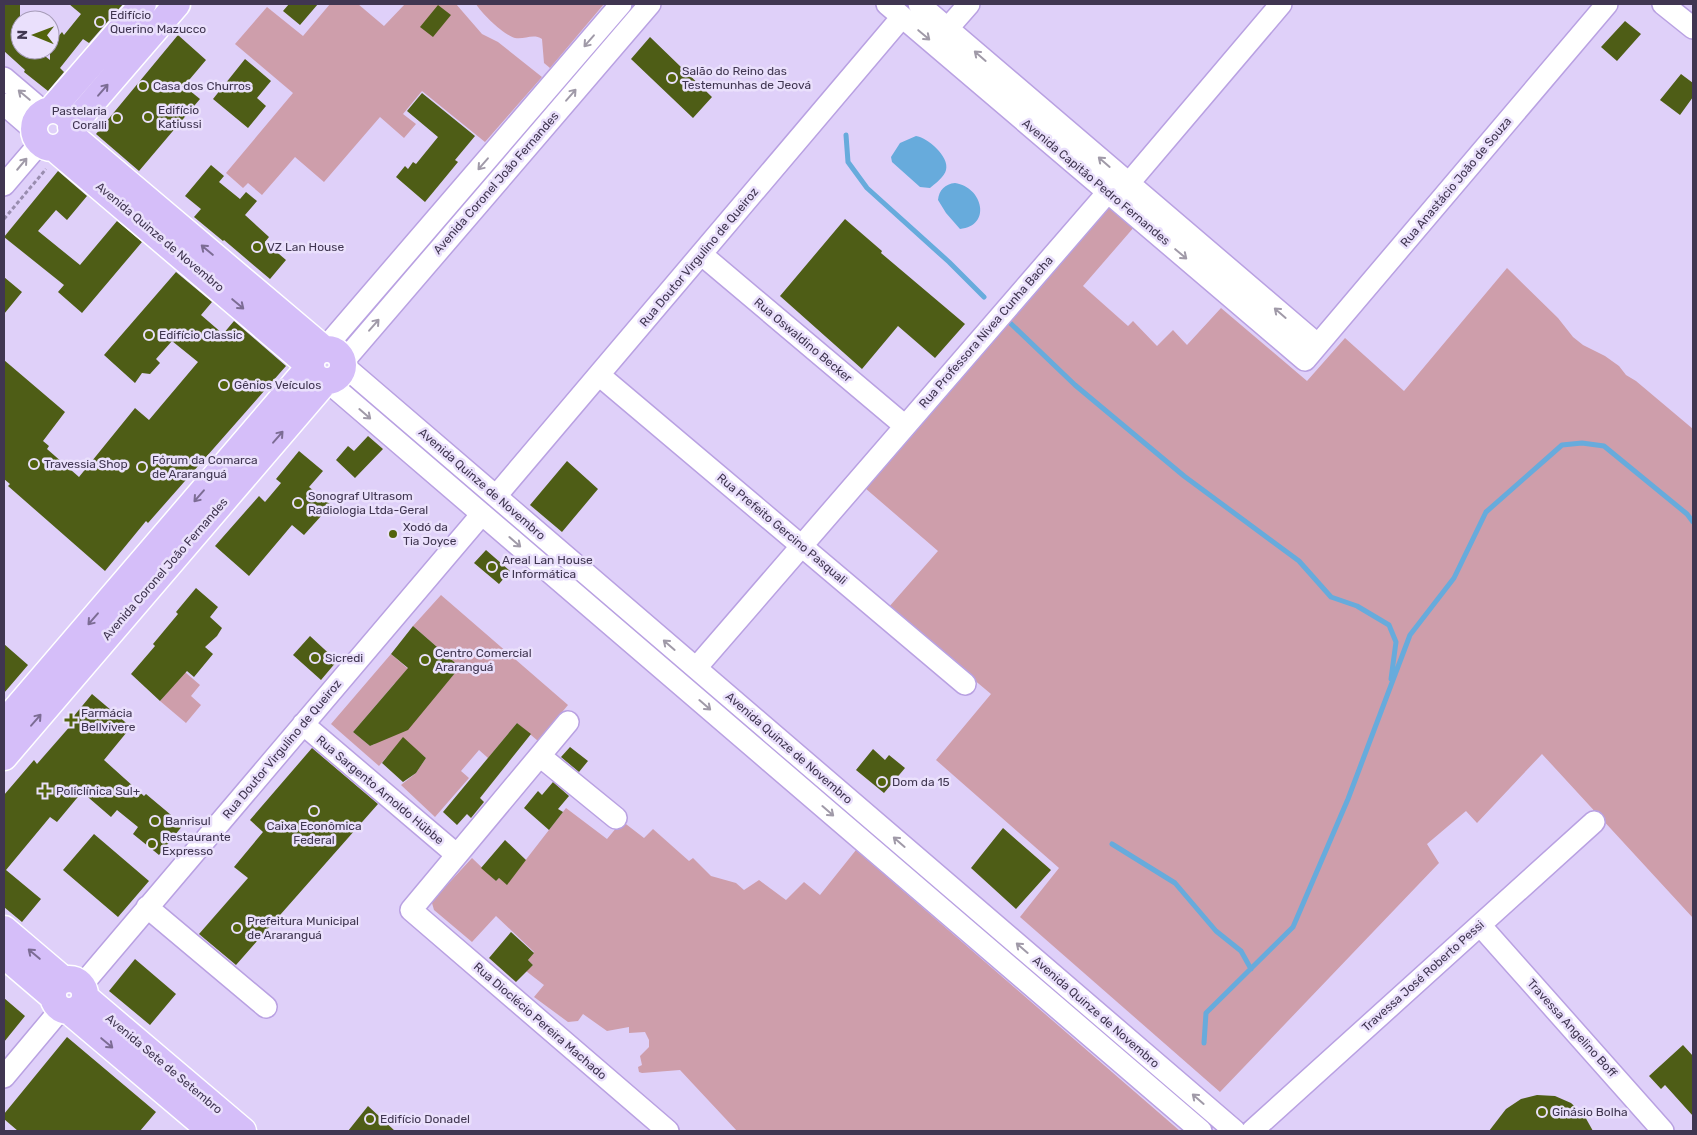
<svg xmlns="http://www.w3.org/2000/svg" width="1697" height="1135" font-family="Rubik,sans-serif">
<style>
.green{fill:#ce9eab;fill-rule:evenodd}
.water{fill:#67abdc}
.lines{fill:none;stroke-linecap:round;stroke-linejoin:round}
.stream{stroke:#67abdc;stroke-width:5}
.building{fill:#4e5d16}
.minor-casing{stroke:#b9a1e2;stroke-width:24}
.major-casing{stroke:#fff;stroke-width:29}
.path{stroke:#998daf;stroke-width:3;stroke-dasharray:4 2.5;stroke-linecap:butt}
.minor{stroke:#fff;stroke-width:21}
.major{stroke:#d5bef9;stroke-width:26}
.oneway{stroke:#a09aa8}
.oneway2{stroke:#7c6c94}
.poi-dot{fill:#53640c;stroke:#eae0fc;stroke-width:2}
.labels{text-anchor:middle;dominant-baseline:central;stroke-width:5;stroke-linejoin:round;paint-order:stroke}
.poi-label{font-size:12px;fill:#403651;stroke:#eae0fc;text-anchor:start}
.street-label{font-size:12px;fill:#403651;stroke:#eae0fc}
</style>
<rect width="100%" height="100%" fill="#dfd0f9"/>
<path class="green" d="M330 4H358L384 26 405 4H456L482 34 498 42 542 77 485 142 422 91 403 114 416 124 404 138 380 117 324 182 295 157 262 195 248 183 243 188 226 173 293 93 235 44 267 7 303 36Z
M476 4H604L550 68 544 63 542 39C533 33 524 40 515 38 504 35 481 13 476 4Z
M1109 204 1135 226 1083 286 1128 326 1133 321 1157 346 1173 330 1187 345 1221 308 1307 381 1345 338 1404 391 1507 268 1558 318 1573 337 1583 345 1605 356 1619 366 1626 375 1636 381 1693 429V918L1542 754 1477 823 1466 811 1427 844 1439 863 1220 1092 1020 917 1059 868 936 760 991 694 888 608 938 551 865 488Z
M441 595 568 705 538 741 517 723 488 758 479 750 461 771 469 778 435 817 401 785 416 773 426 758 403 738 379 766 331 724 391 654 437 694 460 667 413 626ZM395 683 375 744 370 746 353 732Z
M185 672 200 685 191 696 201 705 186 723 160 701Z
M566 808 607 839 622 821 644 838 653 829 689 861 693 858 711 876 736 883 744 890 759 880 786 900 804 882 820 895 856 850 1180 1131H737L680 1070 642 1073 639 1072 638 1067 642 1065 640 1056 649 1047V1040L645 1032 629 1033V1027L607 1031 583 1014 578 1021 568 1022 534 997 544 985 526 971 533 965 528 960 534 952 496 916 472 942 434 910 432 903 435 898 472 858 496 881 499 878 507 884Z"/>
<path class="water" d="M916 136C927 137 950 157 946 170 945 176 935 184 930 188L920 187 892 162 891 157 900 143Z
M955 183C983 187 992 226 960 229L946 213 938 200C939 190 945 184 955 183Z"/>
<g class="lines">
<path class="stream" d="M846 135 848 162 867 188 949 262 984 297
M1006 319 1075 385 1184 476 1299 561 1331 597 1357 606 1389 625 1396 642 1391 679
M1112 844 1175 883 1216 931 1241 951 1251 969
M1204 1043 1206 1013 1293 927 1348 799 1410 635 1454 578 1486 512 1562 445 1582 443 1604 446 1687 514 1693 522"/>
</g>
<path class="building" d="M4 4H20V50H37L50 60V46L62 32 64 35 81 14 69 4H123L89 43 83 39 60 68 64 72 48 91 24 72 25 70 4 51Z
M289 4H318L300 25 283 11Z
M438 5 451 15 433 37 420 27Z
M1625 21 1641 34 1617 61 1601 47Z
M178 35 206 60 184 86 200 99 139 171 96 134Z
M650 37 712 97 693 118 631 59Z
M245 59 271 81 257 98 266 106 248 128 213 99Z
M1681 74 1693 83V97L1680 115 1660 100Z
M422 93 475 136 455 160 458 162 425 202 396 177 405 166 408 169 413 162 416 164 438 137 407 111Z
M211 165 224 176 219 182 240 199 246 192 257 201 245 215 269 237 265 242 286 260 270 279 224 240 223 241 194 217 201 209 185 196Z
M58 171 87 196 67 220 56 210 38 231 80 265 117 221 142 242 82 313 58 292 64 285 4 237Z
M845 219 882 251 881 253 965 324 935 358 898 326 862 369 780 296Z
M176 272 212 302 201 315 223 334 234 321 286 366 148 523 146 521 105 571 8 486 10 484 4 479V360L65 412 43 441 49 446 47 449 79 477 135 408 149 420 198 362 172 341 156 359 160 363 150 374 142 373 135 383 104 355Z
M4 277 22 292 4 314Z
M368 436 383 449 355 478 336 460 348 446 354 451Z
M299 451 323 471 309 487 331 505 304 535 292 525 249 576 215 546 259 496 265 502 281 483 276 479Z
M567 461 598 489 562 532 530 505Z
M486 550 510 571 499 584 474 563Z
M196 588 218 607 210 617 222 628 217 636 205 647 213 654 194 677 187 671 160 701 131 674 155 646 153 644 178 614 176 612Z
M413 626 460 667 408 730 370 746 353 732 408 668 391 654Z
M310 636 337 661 321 680 293 655Z
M4 644 28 665 4 693Z
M92 694 131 727 104 760 144 796 146 794 183 825 159 855 133 834 138 827 117 810 111 817 82 792 57 822 50 817 6 870 41 899 22 922 4 907V795L34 760 37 764 72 724 69 722Z
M517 723 531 734 480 798 484 802 471 818 467 814 457 825 443 812Z
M403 737 426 758 416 773 403 782 382 763Z
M570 747 588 761 579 772 561 757Z
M312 748 378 804 236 965 199 934 248 878 234 867 263 832 250 820Z
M873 749 885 760 889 755 905 768 884 793 856 770Z
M553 782 569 796 558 809 563 812 549 830 524 808 538 791 542 795Z
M1003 828 1051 870 1016 909 971 868Z
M94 834 149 881 118 917 63 870Z
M505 840 526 860 507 885 499 878 496 881 481 868Z
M511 932 534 953 528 960 533 965 516 982 489 958Z
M135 959 176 994 150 1025 109 991Z
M4 998 25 1016 4 1042Z
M67 1037 156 1112 140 1131H18L4 1119V1114Z
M1683 1045 1693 1056V1116L1665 1085 1661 1089 1649 1076Z
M1537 1095 1555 1096 1571 1103 1584 1115 1593 1131H1489L1506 1109 1521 1099Z
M368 1106 395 1131H348Z"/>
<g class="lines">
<g class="minor-casing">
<path id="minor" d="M887 4 1305 360 1607 4
M919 4 1317 344
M1663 4 1693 28
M948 28 969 4
M4 78 44 112
M4 104 34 130
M4 185 40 143
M701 254 905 426
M324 349 621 4
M343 362 650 4
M343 365 1235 1131
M599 375 965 684
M328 382 1201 1131
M496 496 902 17
M696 668 1108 192 1129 183 1281 4
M568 722 411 910 668 1131
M303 724 457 855
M540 756 616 818
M147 907 266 1007
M1480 925 1663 1131
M82 985 482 514
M4 1077 61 1009
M1252 1131 1594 822"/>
</g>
<g class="major-casing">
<path id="major" d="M51 110 143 4
M34 129a19 19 0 1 1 38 0a19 19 0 1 1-38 0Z
M71 127 177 4
M71 135 324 349
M311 365a16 16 0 1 1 32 0a16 16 0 1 1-32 0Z
M4 723 310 366 54 148
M4 757 325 382
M4 929 64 980
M4 955 53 997
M53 995a16 16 0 1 1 32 0a16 16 0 1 1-32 0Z
M85 997 243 1131
M69 1011 211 1131"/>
</g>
<path class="path" d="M4 219 46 169"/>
<use href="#minor" class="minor"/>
<use href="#major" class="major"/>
</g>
<defs><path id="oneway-shaft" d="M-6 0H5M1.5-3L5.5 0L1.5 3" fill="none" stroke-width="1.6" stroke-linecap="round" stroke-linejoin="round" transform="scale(1.25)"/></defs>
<g class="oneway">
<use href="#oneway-shaft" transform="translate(924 35) rotate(40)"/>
<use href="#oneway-shaft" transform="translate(589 41) rotate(131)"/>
<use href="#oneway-shaft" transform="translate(980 56) rotate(-139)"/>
<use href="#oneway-shaft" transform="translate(24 95) rotate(-140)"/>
<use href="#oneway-shaft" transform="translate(571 95) rotate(-49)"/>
<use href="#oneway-shaft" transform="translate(1104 162) rotate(-139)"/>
<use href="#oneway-shaft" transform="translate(22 164) rotate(-50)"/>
<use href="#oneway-shaft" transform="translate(483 164) rotate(131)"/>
<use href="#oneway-shaft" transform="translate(1181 254) rotate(40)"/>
<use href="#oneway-shaft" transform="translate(1280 313) rotate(-139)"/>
<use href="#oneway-shaft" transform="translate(374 325) rotate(-49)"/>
<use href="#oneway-shaft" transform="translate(365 414) rotate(41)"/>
<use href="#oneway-shaft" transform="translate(515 542) rotate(41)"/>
<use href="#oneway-shaft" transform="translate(669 645) rotate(-139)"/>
<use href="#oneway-shaft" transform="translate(705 705) rotate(41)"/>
<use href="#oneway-shaft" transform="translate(828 811) rotate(41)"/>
<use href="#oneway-shaft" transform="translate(899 842) rotate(-139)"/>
<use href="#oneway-shaft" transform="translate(1022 948) rotate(-139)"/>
<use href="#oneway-shaft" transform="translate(1198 1099) rotate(-139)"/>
</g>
<g class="oneway2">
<use href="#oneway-shaft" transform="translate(103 90) rotate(-49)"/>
<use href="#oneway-shaft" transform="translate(207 250) rotate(-140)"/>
<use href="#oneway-shaft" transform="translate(238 304) rotate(40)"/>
<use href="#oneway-shaft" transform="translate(278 437) rotate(-49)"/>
<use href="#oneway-shaft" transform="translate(199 496) rotate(131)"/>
<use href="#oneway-shaft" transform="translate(93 619) rotate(131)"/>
<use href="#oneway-shaft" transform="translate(36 720) rotate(-49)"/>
<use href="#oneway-shaft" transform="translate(34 954) rotate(-140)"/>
<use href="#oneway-shaft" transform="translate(107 1043) rotate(40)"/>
</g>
<g class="poi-dot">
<circle cx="100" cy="22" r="5"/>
<circle cx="672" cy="78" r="5"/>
<circle cx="143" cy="86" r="5"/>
<circle cx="148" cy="117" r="5"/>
<circle cx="117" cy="118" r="5"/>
<circle cx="257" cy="247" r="5"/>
<circle cx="149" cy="335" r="5"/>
<circle cx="224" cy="385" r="5"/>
<circle cx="34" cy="464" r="5"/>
<circle cx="142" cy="467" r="5"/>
<circle cx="298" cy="503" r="5"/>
<circle cx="393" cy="534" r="5"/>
<circle cx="492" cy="567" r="5"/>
<circle cx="315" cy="658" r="5"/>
<circle cx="425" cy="660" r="5"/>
<path d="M68.5 712.5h5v5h5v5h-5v5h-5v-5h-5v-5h5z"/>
<circle cx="882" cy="782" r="5"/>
<path d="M42.5 783.5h5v5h5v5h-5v5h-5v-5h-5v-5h5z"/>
<circle cx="314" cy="811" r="5"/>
<circle cx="155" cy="821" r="5"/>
<circle cx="152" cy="844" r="5"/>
<circle cx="237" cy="928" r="5"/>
<circle cx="1542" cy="1112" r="5"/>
<circle cx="370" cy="1119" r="5"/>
</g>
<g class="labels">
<g class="poi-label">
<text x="110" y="15">Edifício<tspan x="110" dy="14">Querino Mazucco</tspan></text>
<text x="682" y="71">Salão do Reino das<tspan x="682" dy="14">Testemunhas de Jeová</tspan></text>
<text x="153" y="86">Casa dos Churros</text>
<text x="158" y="110">Edifício<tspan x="158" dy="14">Katiussi</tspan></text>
<text x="107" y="111" text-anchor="end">Pastelaria<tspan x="107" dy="14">Coralli</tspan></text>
<text x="267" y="247">VZ Lan House</text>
<text x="159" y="335">Edifício Classic</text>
<text x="234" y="385">Gênios Veículos</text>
<text x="152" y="460">Fórum da Comarca<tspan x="152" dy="14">de Araranguá</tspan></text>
<text x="44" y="464">Travessia Shop</text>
<text x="308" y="496">Sonograf Ultrasom<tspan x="308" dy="14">Radiologia Ltda-Geral</tspan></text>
<text x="403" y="527">Xodó da<tspan x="403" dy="14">Tia Joyce</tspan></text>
<text x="502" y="560">Areal Lan House<tspan x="502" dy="14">e Informática</tspan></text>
<text x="435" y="653">Centro Comercial<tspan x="435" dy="14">Araranguá</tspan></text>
<text x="325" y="658">Sicredi</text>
<text x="81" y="713">Farmácia<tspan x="81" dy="14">Bellvivere</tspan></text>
<text x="892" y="782">Dom da 15</text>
<text x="56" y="791">Policlínica Sul+</text>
<text x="165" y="821">Banrisul</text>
<text x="314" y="826" text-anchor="middle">Caixa Econômica<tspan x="314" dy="14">Federal</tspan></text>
<text x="162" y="837">Restaurante<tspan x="162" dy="14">Expresso</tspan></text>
<text x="247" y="921">Prefeitura Municipal<tspan x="247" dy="14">de Araranguá</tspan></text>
<text x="1552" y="1112">Ginásio Bolha</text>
<text x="380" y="1119">Edifício Donadel</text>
</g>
<g class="street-label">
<text transform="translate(1096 182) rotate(40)">Avenida Capitão Pedro Fernandes</text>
<text transform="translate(1456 182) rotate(-50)">Rua Anastácio João de Souza</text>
<text transform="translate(496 183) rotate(-49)">Avenida Coronel João Fernandes</text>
<text transform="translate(160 237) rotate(40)">Avenida Quinze de Novembro</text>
<text transform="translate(699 257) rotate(-50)">Rua Doutor Virgulino de Queiroz</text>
<text transform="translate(986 332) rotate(-49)">Rua Professora Nívea Cunha Bacha</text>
<text transform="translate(803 340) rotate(40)">Rua Oswaldino Becker</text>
<text transform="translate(482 484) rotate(41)">Avenida Quinze de Novembro</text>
<text transform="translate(782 529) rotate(40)">Rua Prefeito Gercino Pasquali</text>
<text transform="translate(165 569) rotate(-49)">Avenida Coronel João Fernandes</text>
<text transform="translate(789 748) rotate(41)">Avenida Quinze de Novembro</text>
<text transform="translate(282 749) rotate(-50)">Rua Doutor Virgulino de Queiroz</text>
<text transform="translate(380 790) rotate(40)">Rua Sargento Arnoldo Hübbe</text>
<text transform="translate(1423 976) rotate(-42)">Travessa José Roberto Pessi</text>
<text transform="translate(1096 1012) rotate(41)">Avenida Quinze de Novembro</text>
<text transform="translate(540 1021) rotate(41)">Rua Dioclécio Pereira Machado</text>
<text transform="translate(1572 1028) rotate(48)">Travessa Angelino Boff</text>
<text transform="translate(164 1064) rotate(40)">Avenida Sete de Setembro</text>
</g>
</g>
<rect width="1697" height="1135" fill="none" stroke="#403651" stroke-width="10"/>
<g transform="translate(35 35) rotate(271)"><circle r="24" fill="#eae0fc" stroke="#a69cb8"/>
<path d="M0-4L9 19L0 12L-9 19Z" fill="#53640c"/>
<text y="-8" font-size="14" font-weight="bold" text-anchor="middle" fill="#403651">N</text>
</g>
</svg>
